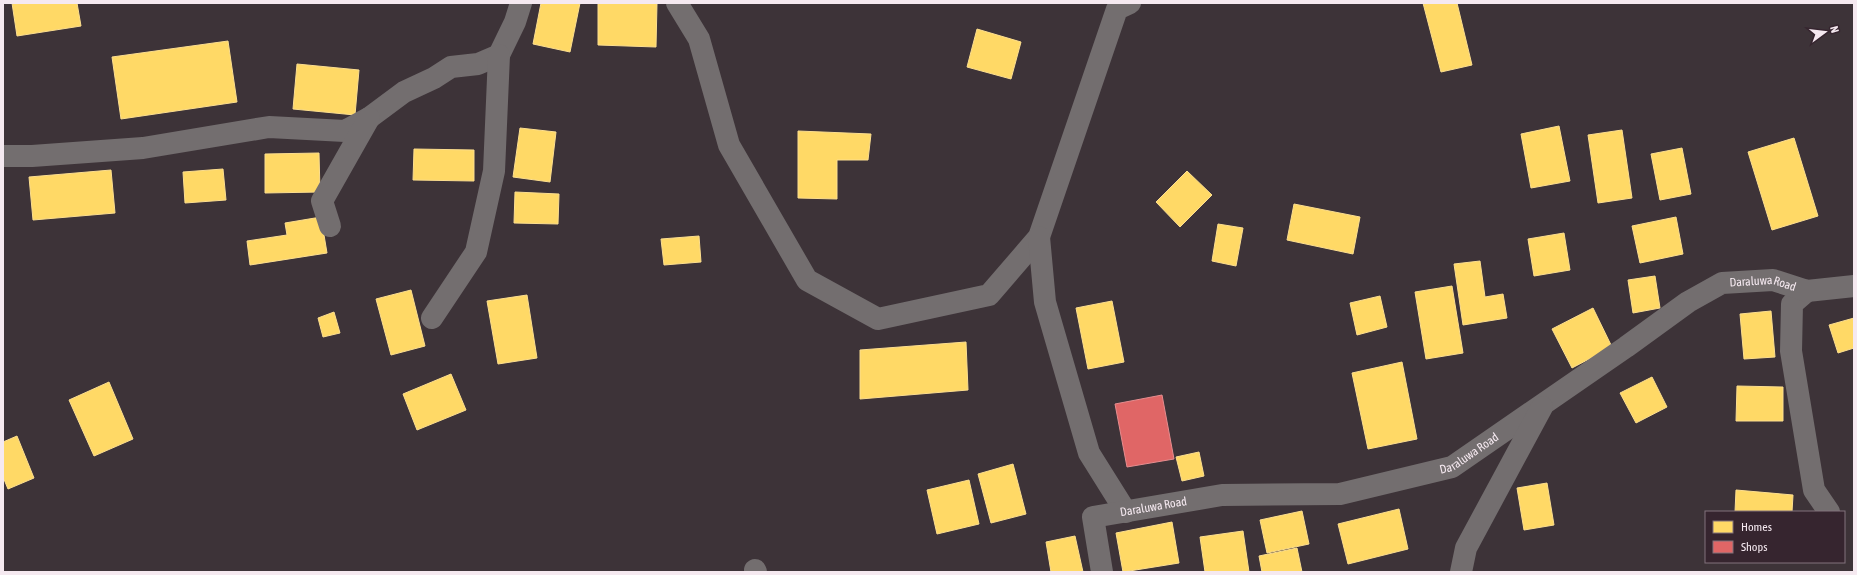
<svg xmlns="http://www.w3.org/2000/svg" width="1857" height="575" font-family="'Asap Condensed',sans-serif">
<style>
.homes{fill:#ffd966;stroke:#fcde8f}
.shops{fill:#e06666;stroke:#e68d8f}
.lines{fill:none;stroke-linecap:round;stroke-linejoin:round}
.street{stroke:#736e6f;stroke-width:22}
.labels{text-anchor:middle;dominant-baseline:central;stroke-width:4;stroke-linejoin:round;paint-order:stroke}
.street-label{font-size:12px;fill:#f5e9f0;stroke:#36252f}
</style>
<rect width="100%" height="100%" fill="#3d3338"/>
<path class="homes" d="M12 3H77L81 26 17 36Z
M541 3H580L570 52 533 44Z
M598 3H657L656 47 598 45Z
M1423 3H1457L1472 65 1441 72Z
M977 29 1021 42 1011 79 967 67Z
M228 41 237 102 121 119 112 57Z
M297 64 359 70 355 115 293 109Z
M1559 126 1570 181 1531 188 1521 134Z
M520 128 556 132 550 182 513 177Z
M1622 130 1632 198 1598 203 1588 135Z
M798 131 871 134 868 160H837V199L798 198Z
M1794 138 1818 216 1772 230 1748 152Z
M1682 148 1691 194 1660 200 1651 154Z
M414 149 474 150V181L413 180Z
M319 153 320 192 265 193V154Z
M223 169 226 200 185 203 183 172Z
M111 170 115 213 33 220 29 177Z
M1187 171 1212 195 1180 227 1156 202Z
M515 192 559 194 558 224 514 223Z
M1294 204 1360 217 1353 254 1287 240Z
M321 217 327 253 250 265 247 241 287 235 285 223Z
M1676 217 1683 254 1640 263 1632 226Z
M1218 224 1243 228 1236 266 1212 261Z
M1564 233 1570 270 1534 276 1528 239Z
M699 236 701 262 664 265 661 239Z
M1480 261 1485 297 1503 294 1507 318 1463 325 1454 264Z
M1655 276 1660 308 1633 313 1628 280Z
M1452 286 1463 353 1426 359 1415 292Z
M411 290 425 346 391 355 376 299Z
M527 295 537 358 498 364 487 301Z
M1380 296 1387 327 1357 335 1350 303Z
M1112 301 1124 362 1088 369 1076 308Z
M1593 308 1612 347 1572 368 1552 329Z
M1771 311 1775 357 1744 359 1740 314Z
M334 312 340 333 323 337 318 318Z
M1854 318V348L1838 353 1829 325Z
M966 342 968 390 860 399V350Z
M1402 362 1417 439 1368 449 1352 373Z
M451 374 466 410 417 430 403 394Z
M1652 377 1667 407 1636 423 1620 393Z
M109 382 133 439 94 456 69 400Z
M1737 386 1783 387V421H1736Z
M17 436 34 478 8 489 3 477V442Z
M1199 452 1204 476 1182 481 1176 457Z
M1013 464 1026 514 991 523 978 474Z
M969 480 979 524 937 534 927 490Z
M1547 483 1554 525 1524 530 1517 488Z
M1736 490 1793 495 1792 512H1735Z
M1399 509 1408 549 1348 564 1338 524Z
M1302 511 1309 544 1267 553 1260 520Z
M1172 522 1179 563 1123 572 1116 533Z
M1243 531 1249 572H1205L1200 537Z
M1075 536 1083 572H1051L1046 542Z
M1297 548 1302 572H1262L1259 556Z"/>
<path class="shops" d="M1162 395 1174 459 1127 467 1115 404Z"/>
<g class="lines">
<g class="street">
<path d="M677 3 699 39 729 145 807 280 878 319 989 295 1039 237 1117 9 1130 3"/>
<path d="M3 156H32L143 148 269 127 345 131 369 118 404 92 434 78 451 67 478 64 499 55 515 22 521 3"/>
<path d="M330 226 322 201 369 118"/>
<path d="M1039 237 1045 302 1089 453 1126 512"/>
<path d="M1807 291 1792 304 1791 351 1814 490 1829 512"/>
<path d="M432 318 476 252 494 171 499 55"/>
<path d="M755 570 756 572"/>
<path id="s1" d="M1102 572 1093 517 1222 495 1340 494 1452 467 1626 347 1688 302 1722 283 1773 280 1807 291 1854 286"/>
<path d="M1461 572 1466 548 1542 407"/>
</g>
</g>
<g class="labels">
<g class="street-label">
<text stroke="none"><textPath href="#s1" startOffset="788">Daraluwa Road</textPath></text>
<text stroke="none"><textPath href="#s1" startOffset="441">Daraluwa Road</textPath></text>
<text stroke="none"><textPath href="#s1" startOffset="117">Daraluwa Road</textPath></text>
</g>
</g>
<rect width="1857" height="575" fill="none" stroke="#f5e9f0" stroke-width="8"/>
<rect x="1705" y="511" width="140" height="52" fill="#36252f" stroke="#82737c"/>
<rect x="1713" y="521" width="20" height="12" fill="#ffd966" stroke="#82737c"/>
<text x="1741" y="531" font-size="12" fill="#f5e9f0">Homes</text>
<rect x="1713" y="541" width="20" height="12" fill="#e06666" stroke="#82737c"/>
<text x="1741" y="551" font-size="12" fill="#f5e9f0">Shops</text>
<g transform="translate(1825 32) rotate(75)" stroke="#36252f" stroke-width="3" paint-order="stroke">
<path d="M0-3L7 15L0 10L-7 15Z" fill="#f5e9f0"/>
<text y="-6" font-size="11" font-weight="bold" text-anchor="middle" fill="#f5e9f0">N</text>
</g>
</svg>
